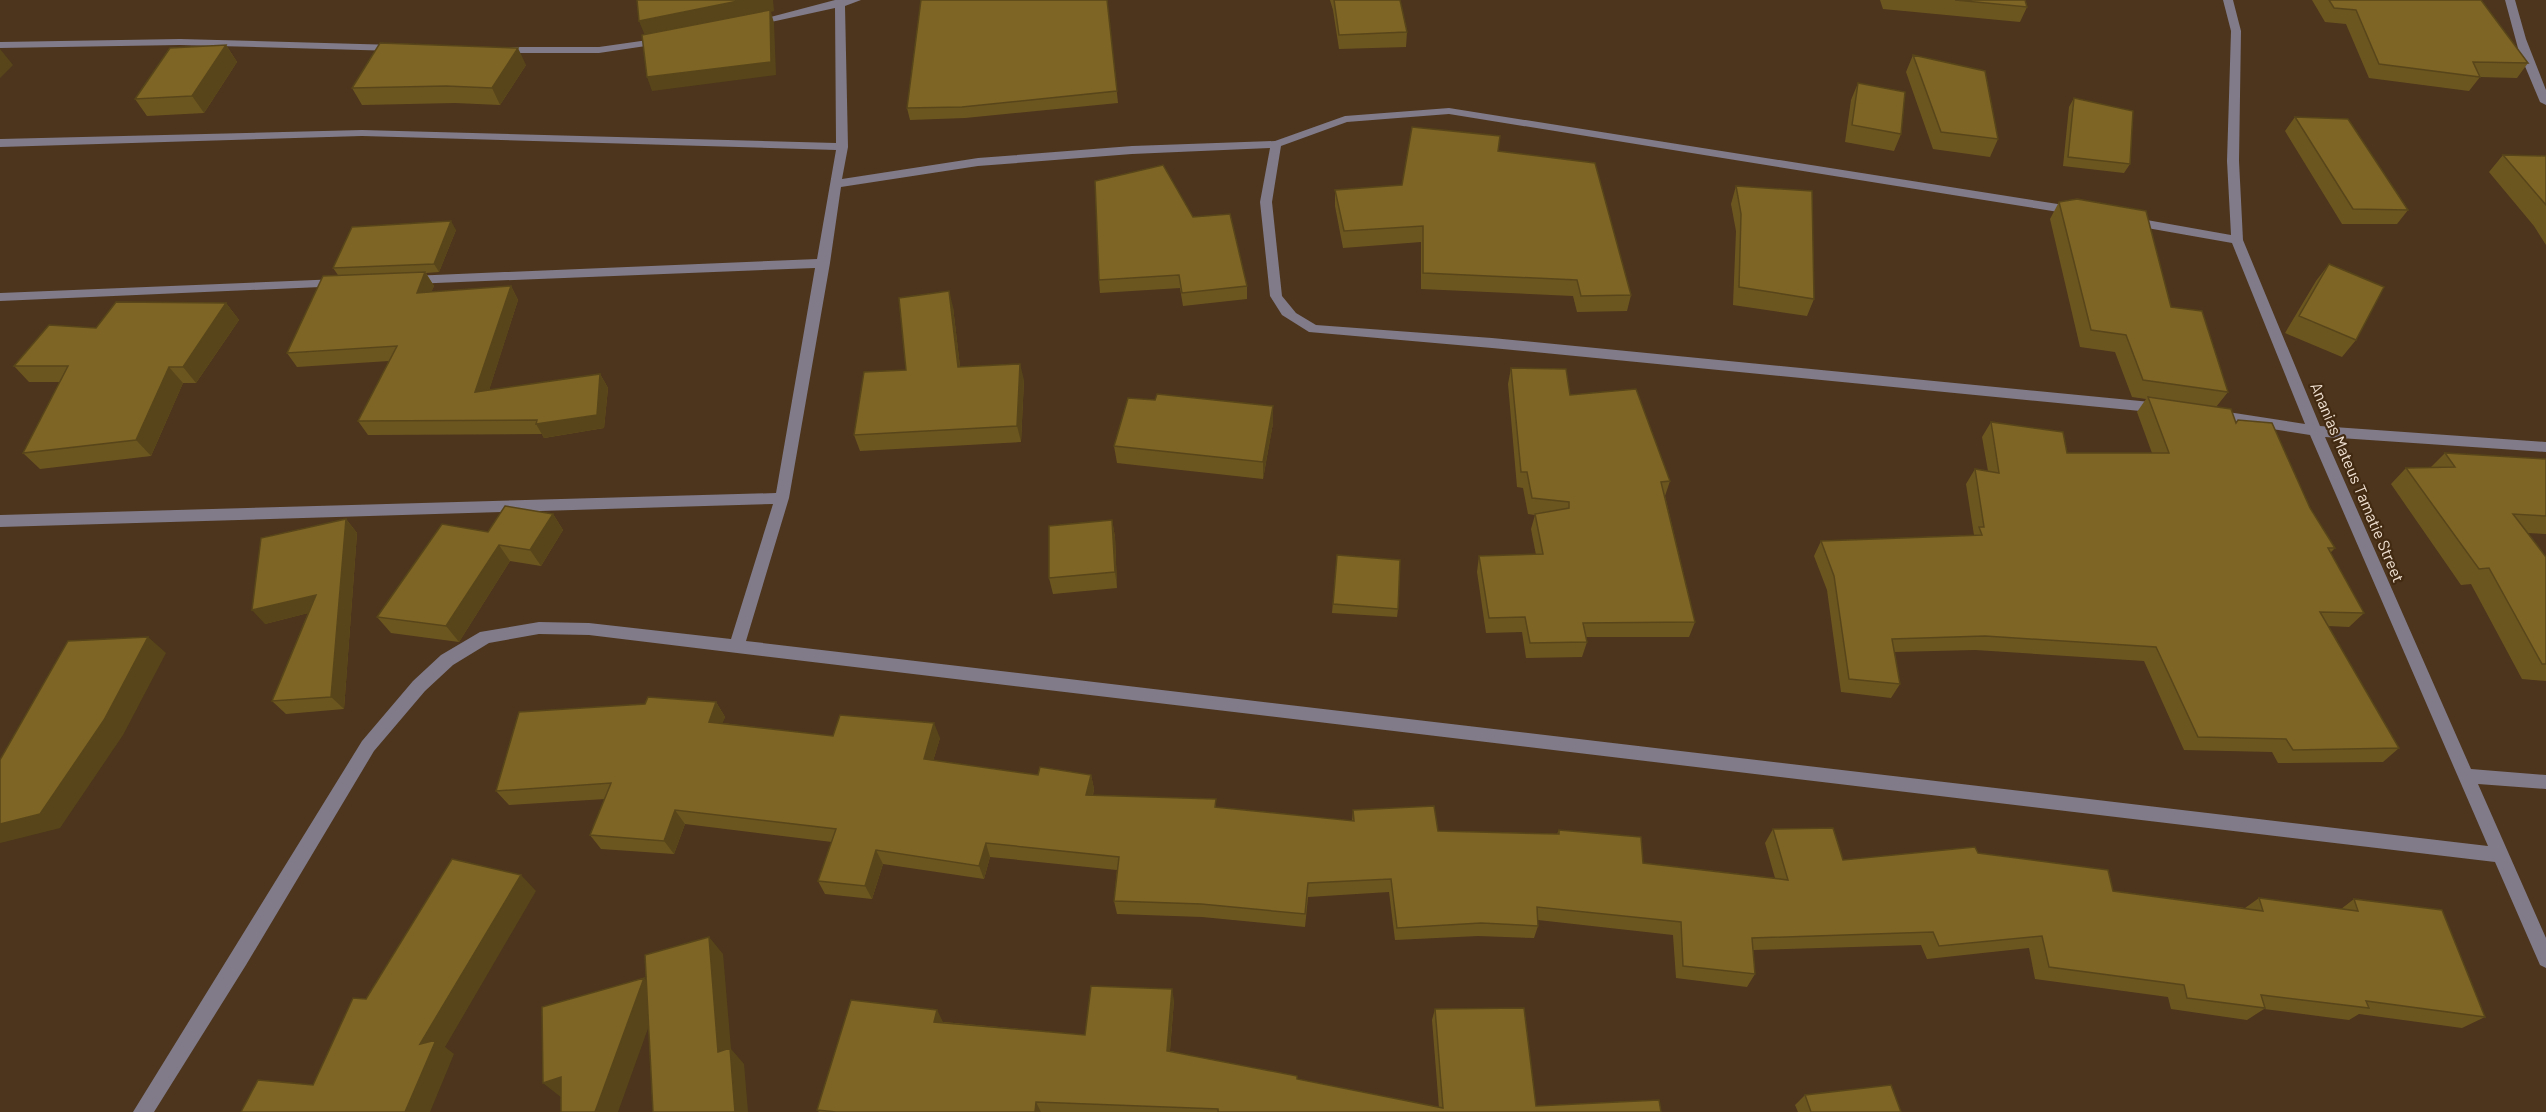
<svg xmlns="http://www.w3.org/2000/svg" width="2546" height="1112" font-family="Barlow,sans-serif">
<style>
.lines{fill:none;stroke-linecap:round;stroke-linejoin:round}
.minor{fill:#807a89;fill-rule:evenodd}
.wall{fill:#6c5620}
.shaded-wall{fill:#58461a}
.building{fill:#7e6425;stroke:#58461a;stroke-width:1.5}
.labels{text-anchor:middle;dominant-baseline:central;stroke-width:4.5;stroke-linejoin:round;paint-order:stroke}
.street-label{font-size:16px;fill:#f0e1d2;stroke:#422a12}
</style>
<rect width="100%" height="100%" fill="#4c351c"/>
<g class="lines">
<path class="minor" d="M835 0H861L845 6 848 147 842 179 978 158 1132 146 1275 141 1345 116 1449 108 2077 207 2083 211 2077 215 1449 114 1347 122 1281 146 1272 202 1282 296 1296 313 1316 325 1492 338 2161 403 2168 408 2161 413 1492 348 1309 332 1282 315 1270 296 1260 202 1270 148 1132 154 978 166 841 187 830 263 789 498 746 641 2488 846 2310 435 2215 420 2208 415 2215 410 2305 424 2232 243 2130 225 2124 221 2130 217 2231 235 2227 161 2231 31 2223 0H2233L2241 31 2239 161 2243 240 2320 426 2546 442V452L2325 437 2471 769 2546 775V789L2478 784 2546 938V968L2540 965 2495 862 737 653 589 635 539 634 489 643 453 665 425 691 374 751 246 965 154 1112H133L362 741 413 681 441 655 480 632 539 622 589 623 731 639 773 504 0 527V515L776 493 815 268 411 284 405 280 411 276 817 259 836 150 362 136 0 147V139L362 130 836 143 835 8 753 26 748 23Z
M2505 0H2515L2526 39 2546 90V105L2540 102 2519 52Z
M662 38 667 41 666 43 599 53H501L496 50 501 47H599Z
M180 39 396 45 401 48 396 51 180 45 0 48V42Z
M339 279 343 280 345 283 343 286 0 301V293Z"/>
</g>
<path class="wall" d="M1107 0 1118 103 965 118 910 120 907 108Z
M1330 0H1400L1407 32 1406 47 1339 49 1333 10Z
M1880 0H2025L2027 7 2020 22 1883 9Z
M2312 0H2481L2528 63 2517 78 2480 77 2469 91 2369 78 2346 24 2325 22Z
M226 45 237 62 204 113 147 116 135 99Z
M1913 55 1998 139 1990 157 1933 149 1906 72Z
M526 65 500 105 455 103 362 105 352 88Z
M1858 83 1901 134 1894 151 1845 142 1851 100Z
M2074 98 2130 164 2124 173 2063 166 2069 107Z
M2295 117 2408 210 2397 224H2342L2285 131Z
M1498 151 1631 295 1627 311 1577 312 1573 296 1421 289V242L1343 248 1335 206V190L1402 185Z
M2503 155 2546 156V245L2534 226 2489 172Z
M1736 186 1814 299 1807 316 1733 305 1736 231 1731 204Z
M2059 202 2171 307 2228 392 2216 407 2236 423 2238 420 2310 508 2335 548 2330 553 2364 613 2349 627 2328 626 2399 748 2383 762 2278 763 2272 752 2184 750 2144 661 1975 650 1894 652 1900 684 1891 698 1841 692 1827 590 1814 556 1821 541 1974 535 1966 484 1975 469 1988 471 1982 437 1991 422 2067 453H2152L2137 412 2146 399 2132 397 2115 352 2080 347 2050 219Z
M1193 217 1247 286V299L1183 306 1180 288 1100 293 1099 280Z
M456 230 439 272 426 273 434 286 431 292 511 286 518 300 489 390 600 374 608 388 604 428 544 438 542 434 368 435 358 421 389 361 297 367 287 353 338 275 333 268Z
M2329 264 2356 340 2342 357 2285 333 2316 281Z
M226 303 239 320 196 383H183L151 456 40 469 23 453 60 382H29L14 366Z
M953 307 960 367 1024 380 1021 442 860 451 854 435 906 370Z
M1511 368 1570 395 1670 481 1665 496 1695 622 1689 637H1586L1587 642 1582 657 1526 658 1522 632 1486 633 1477 572 1479 556 1536 555 1531 529 1535 515 1528 514 1523 488 1517 487 1508 384Z
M1273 423 1263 479 1117 463 1114 446Z
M2445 453 2546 459V534L2527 533 2546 557V681L2522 679 2471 584 2461 585 2391 484 2406 468 2431 467Z
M553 514 563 530 541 566 510 561 459 642 391 633 377 617 488 532Z
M346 519 357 533 344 709 286 714 272 701 308 613 265 624Z
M1112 520 1115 537 1117 588 1053 594 1049 578Z
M1337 555 1398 609 1397 617 1332 613Z
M716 702 725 717 722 723 833 736 940 738 933 761 1038 775H1091L1094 789 1093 795 1216 799V807L1352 821 1353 810 1438 831 1557 834 1559 830 1643 863 1775 878 1765 843 1773 829 1843 860 1978 853 2113 891 2245 908 2259 898 2341 909 2354 899 2485 1017 2462 1028 2359 1014 2349 1020 2264 1009 2247 1020 2171 1009 2168 997 2035 979 2029 948 1927 959 1921 945 1753 950 1755 974 1747 987 1676 978 1673 935 1538 920V926L1534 938 1478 936 1395 940 1389 892 1308 897 1305 927 1202 917 1117 914 1114 901 1117 870 990 857 984 879 883 864 872 899 825 894 818 881 832 842 685 824 674 854 601 849 590 835 605 799 509 805 496 791Z
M1174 1000 1170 1051 1297 1079 1439 1108 1432 1020 1435 1009 1536 1106 1661 1112H819L817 1110 943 1022 1085 1035Z
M1805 1095 1901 1112H1798L1795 1105Z"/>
<path class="shaded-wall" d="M743 0H773L774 11 771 12 774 23 776 75 652 91 647 77 646 38 639 21Z
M226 45 237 62 204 113 192 96Z
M518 48 526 65 500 105 492 88Z
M0 49 13 65 0 78Z
M451 221 456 230 439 272 434 264Z
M425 272 434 286 425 306 417 293Z
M511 286 518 300 484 406 475 392Z
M949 291 953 307 962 383 958 367Z
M226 303 239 320 196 383 183 367Z
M1020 364 1024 380 1021 442 1017 426Z
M169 367 183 383 151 456 136 440Z
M600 374 608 388 604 428 544 438 536 424Z
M1273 406V423L1263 479V462Z
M553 514 563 530 541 566 530 550Z
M346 519 357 533 344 709 331 697Z
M1112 520 1115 537 1117 588 1115 572Z
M499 545 510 561 459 642 446 626Z
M316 595 328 608 265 624 252 610Z
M148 637 166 653 123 735 60 828 0 843V824Z
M716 702 725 717 717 737 709 722Z
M934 723 940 738 929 774 924 759Z
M1091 775 1094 789 1089 809 1086 795Z
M675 810 685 824 674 854 664 841Z
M986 843 990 857 984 879 979 866Z
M876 850 883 864 872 899 865 886Z
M521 875 536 891 445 1047 454 1054 430 1112H405L420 1044Z
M709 937 723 954 731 1049 744 1064 748 1112H735L718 1052Z
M644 978 660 995 618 1112H595Z
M1172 989 1174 1000 1169 1062 1167 1051Z
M937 1010 943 1022 940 1033 934 1022Z
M561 1077 562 1098 543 1083Z
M1036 1102 1041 1112H1035Z"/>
<path class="building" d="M637 0H743L639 21Z
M921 0H1107L1117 91 962 107 907 108Z
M1334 0H1400L1407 32 1339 35Z
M1955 0H2025L2027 7Z
M2329 0H2481L2528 63 2473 62 2480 77 2379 64 2356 10 2334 8Z
M770 10 771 62 647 77 642 35Z
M380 43 518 48 492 88 446 86 352 88Z
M226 45 192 96 135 99 170 48Z
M1913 55 1985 71 1998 139 1941 132Z
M1858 83 1905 92 1901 134 1852 125Z
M2074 98 2133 111 2130 164 2068 157Z
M2295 117 2348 119 2408 210 2353 209Z
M1412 127 1500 136 1498 151 1595 163 1631 295 1581 296 1577 280 1423 273V226L1344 231 1335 190 1402 185Z
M2503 155 2546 156V205Z
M1163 165 1193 217 1230 214 1247 286 1182 293 1179 275 1099 280 1095 181Z
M1736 186 1812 191 1814 299 1739 287 1741 214Z
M2077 199 2146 211 2171 307 2202 311 2228 392 2143 380 2126 335 2091 330 2059 202Z
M451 221 434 264 333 268 352 227Z
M2329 264 2384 287 2356 340 2299 316Z
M425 272 417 293 511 286 475 392 600 374 597 415 536 424 537 420 358 421 397 346 287 353 323 276Z
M949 291 958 367 1020 364 1017 426 854 435 864 372 906 370 899 298Z
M116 302 226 303 183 367H169L136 440 23 453 68 366H14L49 325 96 328Z
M1511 368 1566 369 1570 395 1636 389 1670 481 1661 482 1695 622 1583 623 1587 642 1530 643 1525 617 1489 618 1479 556 1543 554 1535 514 1569 508V502L1532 498 1527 472H1521Z
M1157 394 1273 406 1263 462 1114 446 1128 398 1155 400Z
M2148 397 2231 409 2236 423 2238 420 2272 423 2310 508 2335 548H2328L2364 613 2320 612 2399 748 2293 750 2286 739 2198 737 2156 647 1985 636 1892 639 1900 684 1849 679 1834 576 1821 541 1982 535 1979 527H1984L1975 469 1999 473 1991 422 2063 432 2067 453H2169Z
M2445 453 2546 459V516L2513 514 2546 557V664H2542L2489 568 2479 569 2406 468 2455 467Z
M505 506 553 514 530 550 499 545 446 626 377 617 442 524 488 532Z
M346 519 331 697 272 701 316 595 252 610 261 538Z
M1112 520 1115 572 1049 578V526Z
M1337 555 1400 560 1398 609 1333 604Z
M148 637 104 720 40 814 0 824V760L68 641Z
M648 697 716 702 709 722 833 736 840 715 934 723 924 759 1038 775 1040 767 1091 775 1086 795 1216 799 1215 807 1354 821 1353 810 1434 806 1438 831 1559 834V830L1641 837 1643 863 1788 880 1773 829 1833 828 1843 860 1975 847 1978 853 2108 870 2113 891 2263 911 2259 898 2358 911 2354 899 2442 910 2485 1017 2366 1001 2369 1008 2261 995 2265 1008 2187 998 2184 985 2049 967 2042 936 1939 946 1933 932 1752 938 1755 974 1683 966 1681 922 1537 907 1538 926 1481 923 1397 928 1391 879 1308 883 1305 914 1201 904 1114 901 1119 857 986 843 979 866 876 850 865 886 818 881 836 829 675 810 664 841 590 835 611 783 496 791 519 712 645 704Z
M452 859 521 875 420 1044 436 1040 405 1112H241L258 1080 313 1085 353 998 366 999Z
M709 937 718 1052 730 1048 735 1112H653L645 955Z
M644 978 595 1112H561V1077L543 1083 542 1007Z
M1091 986 1172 989 1167 1051 1297 1076V1079L1443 1108 1435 1009 1524 1008 1536 1106 1659 1100 1661 1112H1218V1109L1036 1102 1035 1112H836L817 1110 851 1000 937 1010 934 1022 1085 1035Z
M1891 1085 1901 1112H1811L1805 1095Z"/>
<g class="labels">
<g class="street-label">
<text transform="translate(2358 482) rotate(67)">Ananias Mateus Tamatie Street</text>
</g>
</g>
</svg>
